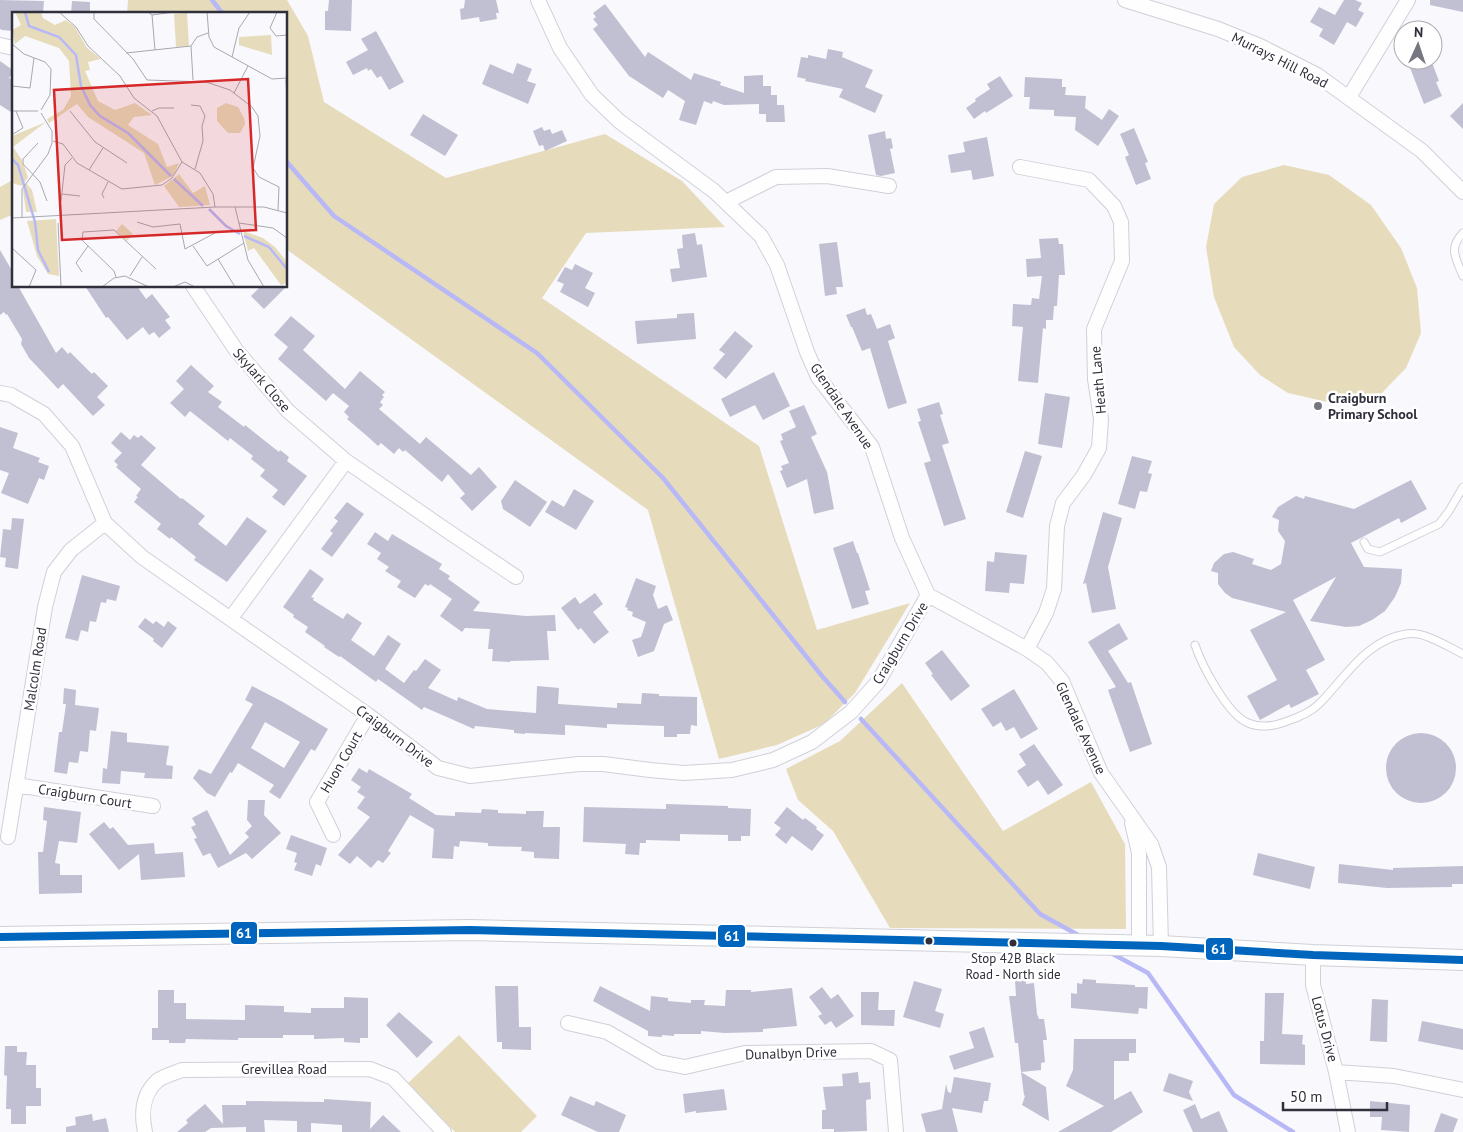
<svg xmlns="http://www.w3.org/2000/svg" width="1463" height="1132" font-family="'PT Sans',sans-serif">
<style>
.green{fill:#e6dcbc}
.lines{fill:none;stroke-linecap:round;stroke-linejoin:round}
.stream{stroke:#b8b8f7;stroke-width:4.5}
.building{fill:#c0c0d2;fill-rule:evenodd}
.service-casing{stroke:#d0d0d9;stroke-width:9}
.minor-casing{stroke:#d0d0d9;stroke-width:16}
.secondary-casing{stroke:#d0d0d9;stroke-width:22}
.service{stroke:#fefeff;stroke-width:7}
.minor{stroke:#fefeff;stroke-width:14}
.secondary{stroke:#fefeff;stroke-width:20}
.bus-1-casing{stroke:#fff;stroke-width:11}
.bus-1{stroke:#0065bd;stroke-width:8}
.poi-dot{fill:#767680;stroke:#fff;stroke-width:2}
.bus-dot{fill:#30303d;stroke:#fff;stroke-width:2}
.labels{text-anchor:middle;dominant-baseline:central;stroke-width:5;stroke-linejoin:round;paint-order:stroke}
.bus-label{font-size:13px;fill:#30303d;stroke:#fff}
.street-label{font-size:14px;fill:#30303d;stroke:#fff}
.poi-label{font-size:14px;font-weight:bold;fill:#30303d;stroke:#fff;text-anchor:start}
.inset-river{fill:none;stroke:#b8b8f7;stroke-width:2.5}
.inset-road{fill:none;stroke:#a8a8b0;stroke-width:1}
.view{fill:#d62828;fill-opacity:0.15;stroke:#d62828;stroke-width:2.5}
.inset-edge{fill:none;stroke:#30303d;stroke-width:2.5}
.line-badge{stroke:#fff;stroke-width:2}
.badge-label{font-size:14px;text-anchor:middle;font-weight:bold;fill:#fff}
</style>
<rect width="100%" height="100%" fill="#f8f8fd"/>
<path class="green" d="M128 0H287L308 36 324 102 446 178 605 134 682 181 725 227 586 233 542 298 759 446 817 630 910 603 855 693 824 724 777 745 719 759 648 510 286 249V14H127Z
M1284 165 1329 175 1371 205 1401 248 1417 288 1421 333 1406 368 1377 398 1332 403 1288 393 1260 375 1234 347 1214 297 1206 247 1214 204 1242 177Z
M14 179V214L0 220V187Z
M902 683 1003 831 1091 782 1125 844 1126 929 890 928 833 831 798 800 786 769 840 741Z
M459 1035 537 1116 521 1132H455L408 1083Z"/>
<g class="lines">
<path class="stream" d="M212 0 223 14
M286 161 334 216 537 353 663 478 822 676 845 702
M861 719 1040 914 1080 936
M1111 953 1148 973 1234 1095 1293 1132"/>
</g>
<path class="building" d="M0 0 44 1 43 14H14V31L2 30 0 29Z
M329 0H352L351 31 325 30V11H328Z
M465 0H496L499 13H496L497 19 480 22 479 17 461 20 460 9 464 8Z
M1344 0H1355L1362 3 1358 10 1364 13 1356 27 1347 22 1334 45 1319 36 1323 29 1310 22 1319 7 1335 15Z
M1430 0H1463V12L1430 5Z
M72 1 90 2V14H71Z
M605 4 645 57 648 52 691 80 694 73 721 82 720 85 744 93V76L763 75V86H771V95H777V105H784L785 122H766V114H759V104L724 105 713 101 712 104 704 101 696 125 679 120 685 101 668 90 663 98 629 76 593 29 598 25 593 19 596 17 593 13Z
M376 31 404 82 389 90 381 76 377 78 371 69 368 71 367 68 353 75 346 62 368 50 361 39Z
M828 49 843 52 842 57 873 70 865 87 883 95 875 113 839 97 843 89 805 81 806 79 797 77 801 57 808 58V55L826 59Z
M1407 60H1431L1439 81 1436 82 1442 96 1424 104Z
M0 61 14 71 9 78 14 81V114L0 105Z
M517 63 532 69 527 81 536 84 528 104 482 84 490 64 513 74Z
M1000 76 1013 96 986 113 985 111 974 119 966 108 976 101 975 99 990 89 987 84Z
M1025 77 1062 79V87H1066L1065 95 1086 96 1085 108 1102 120 1109 109 1119 116 1098 146 1075 130 1076 117 1054 116V110L1029 109 1030 97H1024Z
M1463 103V129L1450 116Z
M423 114 458 135 445 156 410 135Z
M542 127 544 131 550 129 552 134 562 130 567 141 545 151 543 145 539 146 533 131Z
M1134 128 1148 162 1145 163 1151 179 1136 185 1125 157 1129 155 1120 134Z
M885 131 886 139 891 138 893 148 890 149 895 173 881 176 876 175 868 135Z
M987 137 994 176 973 180 971 170 951 173 948 155 965 152 963 142Z
M695 233 697 245 702 244 707 277 672 282 670 269 680 268 677 249 683 248 682 235Z
M1058 238 1059 244H1063L1065 275H1059L1057 306H1054L1053 320H1046V329L1043 328 1038 383 1018 381 1023 327 1012 326 1013 304 1031 305 1032 298 1039 299 1042 276 1027 277 1026 259 1041 258 1039 239Z
M837 242 843 287H836L837 294 825 296 819 244Z
M0 250 14 274V286H18L56 353 62 347 68 354 70 352 92 374 94 372 108 386 97 397 105 405 93 416 63 384 58 389 47 377 29 358 21 344 22 339 7 314 6 315 4 312 0 315Z
M575 264 593 273 585 288 595 293 588 307 560 292 564 284 557 281 565 267 572 270Z
M85 286H137L146 299 152 294 170 317 165 320 171 328 159 338 154 332 149 335 143 327 127 340 108 317 106 318Z
M261 286H287L264 309 251 296Z
M865 308 867 315 871 314 877 329 890 324 895 338 888 341 907 403 888 409 870 348 862 351 852 327H851L846 315Z
M694 313 696 339 637 344 635 321 677 318V314Z
M291 316 315 336 303 350 345 389 360 371 385 392 382 395 384 397 380 402 383 405 379 409 420 444 426 437 471 475 479 467 497 487 472 511 460 498 465 494 448 474 442 482 405 450 403 452 399 448 394 454 381 443 378 446 367 436 347 419 349 417 344 412 349 406 333 393 326 401 278 359 288 347 274 335Z
M735 331 753 346 726 379 713 368 725 354 719 350Z
M191 365 214 386 208 392 222 402 218 407 244 427 245 425 279 452 280 450 289 457 287 461 307 476 284 506 272 497 278 490 260 476 265 470 251 459 253 456 230 438 228 441 190 411 185 417 170 403 184 389 176 381Z
M774 372 790 406 763 420 755 405 730 417 721 399Z
M1045 393 1070 397 1062 448 1038 444Z
M939 402 943 414 940 415 949 443 942 445 966 519 944 526 924 463 931 461 918 422 921 421 917 409Z
M804 405 817 434 811 437 827 472 834 509 814 514 807 479 787 488 780 471 783 470 781 466 789 463 780 441 783 440 781 434 796 427 789 411Z
M0 427 18 433 13 448 40 458 38 462 49 466 44 480 39 478 28 504 1 493 9 473 0 470Z
M121 432 130 440 134 435 138 438 141 435 156 448 141 465 181 499 182 498 205 516 198 524 226 546 247 517 267 531 227 582 194 560 196 557 171 537 170 539 157 529 161 524 134 502 138 497 136 496 141 489 116 467 118 465 114 461 122 453 111 443Z
M1025 451 1042 456 1023 518 1006 512Z
M1132 456 1152 461 1148 473 1152 474 1147 492 1140 491 1135 509 1118 504Z
M515 480 547 502 530 527 503 509 501 501Z
M1411 480 1427 509 1401 523 1399 518 1351 543 1364 567 1402 569 1401 583 1395 597 1385 611 1372 620 1359 626 1346 627 1310 621 1336 577 1293 600 1325 660 1306 670 1319 694 1291 708 1289 704 1260 720 1247 696 1277 680 1250 630 1286 612 1232 598 1225 593 1218 584V573L1211 571 1214 563 1224 554 1233 552 1254 559 1252 564 1271 570 1281 564 1285 541 1278 531 1279 520 1272 517 1278 507 1296 496 1304 499 1305 496 1354 509Z
M574 489 594 501 576 530 545 512 552 500 564 507Z
M347 502 364 514 332 557 321 549 333 533 330 531 338 521 334 518Z
M1103 512 1122 518 1108 567 1116 609 1092 613 1086 583 1083 584Z
M12 518 24 519 18 569 5 567 6 558 0 557 3 529 11 530Z
M375 532 388 541 392 534 442 564 439 569 450 576 448 579 480 602 473 611 526 616 555 615 556 631H547L549 660 510 661V662L492 661 493 649H488L490 629 465 628 462 632 440 616 452 599 430 584 429 586 425 584 415 598 397 587 401 581 385 571 389 567 377 559 381 553 367 544Z
M853 541 857 553H858L870 590 865 591 869 604 852 609 833 548Z
M995 552 1027 555 1024 584 1010 583 1009 593 985 591 987 561 994 562Z
M310 569 324 579 311 597 314 598 313 600 343 619 347 613 362 623 351 640 374 656 388 635 401 644 385 669 404 683 414 670 416 671 425 659 441 670 428 688 457 701 458 697 487 709 536 713 537 686 559 688 558 704 617 708V703L641 704 642 693 659 694V696L697 697V726L691 725 690 734H677V737H664V726L607 724V728L565 725V735L525 733V734L514 733V730L475 726 474 729 424 707 422 710 378 679 376 682 340 656 339 657 324 647 325 646 305 632 308 627 293 617 294 615 283 607Z
M82 575 120 586 116 601 107 599 106 603 101 602 96 622 90 621 88 632 81 630 78 641 65 638Z
M636 578 656 586 653 595 658 609 667 605 673 620 664 624 654 651 638 657 632 640 641 637 646 622 632 616 633 612 627 610 628 608 625 607Z
M595 593 603 604 593 612 609 632 594 644 581 628 578 630 561 608 575 597 580 604Z
M145 618 153 624 156 621 164 627 168 621 177 628 162 648 153 641 154 639 138 627Z
M1119 623 1128 639 1108 651 1128 683 1131 682 1152 744 1130 752 1108 690 1116 687 1088 642Z
M942 650 970 686 951 701 931 675 933 674 925 663Z
M252 686 283 702 328 729 315 751 311 749 280 799 269 792 274 785 238 763 232 773 230 772 215 797 207 793 193 778 199 769 211 774 253 704 245 700ZM265 722 300 742 284 768 251 748Z
M64 688 76 690 75 705 99 708 96 731 90 730 88 752 80 751 78 763 69 762 67 774 54 772 59 732H62L66 704H63Z
M1014 689 1038 729 1021 739 1014 727 1006 731 1001 722 993 727 981 709Z
M111 731 127 733V742L169 746 166 765 173 766 172 779 144 778 145 773 121 771 120 784 102 783 103 768 107 769Z
M1386 768a35 35 0 1 1 70 0a35 35 0 1 1-70 0Z
M1034 744 1063 785 1048 795 1038 780 1028 787 1017 771 1026 765 1019 754Z
M359 768 367 773 369 769 412 794 409 798 436 815 455 816V812L481 813 482 809 498 810V813L526 814V811H544L543 827H560L559 859 534 858V852L521 851 522 847 488 846V843L460 841 459 847 454 846 453 859 432 858 434 829 410 815 388 851 391 853 383 863 378 860 371 868 357 856 350 864 338 855 370 817 357 808 365 797 357 792 361 787 351 780Z
M248 800H265L264 815 281 833 252 859 246 853 218 868 210 853 203 856 194 839 197 838 191 827 196 825 192 818 207 810 230 855 249 837 245 833 252 826 247 820Z
M666 804 728 806V808L751 809 750 836H741V841H728V835L680 834V841L646 840V843H640L639 855 625 854 626 844 583 842 584 807 666 809Z
M44 807 81 812 77 843 59 841 55 863 60 864V875H82V893L39 894 38 852H43L47 821 43 820Z
M787 807 803 820 805 818 817 827 816 829 824 835 812 851 792 836 786 844 775 835 781 828 774 823Z
M104 822 110 829 113 827 128 845 154 843 155 854 183 852 185 877 141 880 139 854 119 870 89 834Z
M291 835 327 848 321 866 316 864 312 876 294 870 297 863 294 862 297 853 286 849Z
M1258 853 1315 867 1310 889 1253 875Z
M1339 864 1393 870V868L1463 866V884H1452V887L1387 888 1338 883Z
M1026 979V984L1034 983 1037 1014 1039 1019H1044L1047 1040H1043L1045 1062 1041 1063V1070L1021 1072 1018 1043H1015L1009 996H1016L1015 980Z
M1083 979 1096 980V983L1135 985V987H1148L1147 1009 1139 1008 1138 1014 1071 1008V993L1077 994V983L1082 984Z
M914 981 942 989 935 1011 944 1014 940 1028 903 1017Z
M495 986H518L519 1027H531V1050L502 1049V1042H497Z
M600 986 650 1011 651 996 668 998V1001L691 1003V1000H705L704 1005 725 1006 726 990H751V992L792 988 797 1026 763 1029V1032L725 1033 701 1031V1034H674V1036L662 1035V1037L648 1036V1031L593 1001Z
M822 987 831 999 838 994 854 1016 836 1028 831 1021 825 1025 818 1016 822 1014 809 997Z
M158 990H174V1003H186V1019L245 1020V1005L284 1006V1012L311 1013V1008H344V997L368 998V1038H360V1043L344 1042V1038L314 1039V1035H283V1038H238V1040L186 1039 185 1043H169V1040H152V1028H158Z
M861 992H879L878 1010H895L894 1026 861 1025Z
M1265 993H1284L1282 1034 1303 1035 1302 1044 1305 1045V1065L1260 1064V1041H1264Z
M1372 999 1388 1000 1387 1042 1370 1041Z
M399 1012 433 1042 417 1058 386 1025Z
M1422 1021 1463 1029V1050L1418 1041Z
M984 1027 994 1057 954 1070 949 1056 974 1048 969 1032Z
M1074 1039H1136V1053H1129V1061H1114V1100L1131 1091 1143 1112 1111 1132H1058L1104 1106 1066 1086 1073 1070Z
M5 1046H17V1052H27L26 1065H36V1088H41V1106H26V1124H11V1109H6L7 1076 4 1075Z
M858 1072 859 1083 870 1082 871 1099 866 1100 867 1131 834 1132V1129H822V1110H826L823 1087 843 1086 842 1074Z
M1021 1072 1046 1087 1049 1121 1022 1105 1025 1096 1024 1095Z
M1169 1073 1193 1081 1189 1092 1193 1101 1163 1091Z
M954 1077 991 1083 988 1101H984L982 1113 952 1108 958 1132H926L921 1114 942 1109 946 1084 948 1092 951 1093Z
M724 1089 727 1110 696 1113V1111L685 1113 683 1094Z
M570 1096 594 1106 596 1101 626 1115 619 1132H598L561 1115Z
M324 1099 371 1102 370 1129 383 1115 401 1132H342V1125L311 1123V1132H297V1121L264 1120 265 1132H246V1127L211 1128 205 1132H177L188 1123 186 1120 205 1104 223 1124 222 1105H246V1101L324 1102Z
M1370 1101 1410 1105 1409 1132 1381 1130 1382 1117H1370Z
M1195 1104 1201 1119 1219 1111 1228 1132H1193L1183 1110Z
M1441 1113 1458 1119 1453 1132H1434Z
M92 1114 93 1121 106 1118 109 1132H66V1127L76 1125 75 1117Z"/>
<g class="lines">
<g class="service-casing">
<path id="service" d="M1463 233C1448 248 1456 259 1463 276
M1364 542 1368 549 1380 552 1439 524 1449 511 1463 487
M1195 645C1202 666 1228 715 1248 723 1260 728 1274 726 1285 722 1297 718 1310 713 1319 704 1345 678 1366 640 1406 634 1425 631 1446 646 1463 654"/>
</g>
<g class="minor-casing">
<path id="minor" d="M538 0 560 48 592 95 619 121 714 191 761 236 777 265 807 352 818 377 872 447 902 538 928 595 1027 649 1047 663 1062 681 1101 773 1151 844 1159 867 1161 946
M1125 0 1218 29 1260 46 1317 75 1422 151 1463 192
M0 45 14 48
M1349 97 1408 0
M1020 167 1089 180 1114 206 1121 222 1122 261 1094 329 1095 379 1101 419 1099 448 1084 475 1063 503 1057 526 1054 589 1046 613 1027 649
M726 202 776 177 827 176 889 186
M193 286 236 350 288 411 346 461 449 532 516 577
M0 393 11 395 44 414 72 446 105 523 142 557 368 715 438 768 470 776 579 764H603L650 770 684 773 732 770 773 760 812 742 851 712 878 682 928 595
M231 618 346 461
M16 785 153 806
M1132 823 1139 853V946
M333 835 317 802 368 715
M8 837 45 607 54 572 71 550 105 523
M1313 955V985L1336 1072 1348 1132
M568 1023 607 1032 659 1062 685 1067 745 1053 871 1051 890 1060 896 1132
M1336 1072 1394 1076 1463 1090
M145 1132C141 1113 142 1095 157 1081 163 1076 175 1073 182 1070L370 1069 393 1078 444 1132"/>
</g>
<g class="secondary-casing">
<path id="secondary" d="M0 937 470 930 1161 946 1313 955 1463 960"/>
</g>
<use href="#service" class="service"/>
<use href="#minor" class="minor"/>
<use href="#secondary" class="secondary"/>
<g class="bus-1-casing">
<path id="bus-1" d="M0 937 470 930 1161 946 1313 955 1463 960"/>
</g>
<use href="#bus-1" class="bus-1"/>
</g>
<circle class="poi-dot" cx="1318" cy="406" r="5"/>
<g class="bus-dot">
<circle cx="929" cy="941" r="4.5"/>
<circle cx="1013" cy="943" r="4.5"/>
</g>
<g class="labels">
<g class="bus-label">
<text x="1013" y="958">Stop 42B Black<tspan x="1013" dy="16">Road - North side</tspan></text>
</g>
<g class="street-label">
<text transform="translate(1280 60) rotate(27)">Murrays Hill Road</text>
<text transform="translate(262 380) rotate(49)">Skylark Close</text>
<text transform="translate(1098 380) rotate(-95)">Heath Lane</text>
<text transform="translate(842 406) rotate(56)">Glendale Avenue</text>
<text transform="translate(900 643) rotate(-59)">Craigburn Drive</text>
<text transform="translate(35 669) rotate(-81)">Malcolm Road</text>
<text transform="translate(1081 728) rotate(65)">Glendale Avenue</text>
<text transform="translate(395 736) rotate(37)">Craigburn Drive</text>
<text transform="translate(341 762) rotate(-60)">Huon Court</text>
<text transform="translate(85 796) rotate(9)">Craigburn Court</text>
<text transform="translate(1325 1029) rotate(75)">Lotus Drive</text>
<text transform="translate(791 1053) rotate(-2)">Dunalbyn Drive</text>
<text x="284" y="1069">Grevillea Road</text>
</g>
<g class="poi-label">
<text x="1328" y="398">Craigburn<tspan x="1328" dy="16">Primary School</tspan></text>
</g>
</g>
<g transform="translate(12 12)">
<rect width="275" height="275" fill="#f8f8fd"/>
<path d="M3 0H29L31 6 43 13 54 8 63 15 75 36 89 47 76 50 78 58 73 59 86 89 103 98 123 91 140 103 122 105 116 113 146 132 155 155 167 151 161 164 143 173 132 141 76 105 65 92 37 111 35 107 51 98 59 84 57 49 47 36 13 24 3 32 0 18 9 13ZM175 1 177 34 164 35 162 2ZM259 23 260 43 227 33V25ZM214 91 226 95 232 106 233 112 228 121H216L205 109V96ZM34 110 1 135 10 148 16 165 10 174 0 171V124ZM167 162 181 181 193 174 198 193 167 195 152 174ZM14 171 20 178 25 200H14L11 178ZM44 207 47 264 36 262 25 244 15 209ZM110 212 121 222 115 229 104 219ZM231 219 251 226 263 235 275 250V271L269 273 242 236 236 239Z" fill="#e6dcbc"/>
<path class="inset-river" d="M13 0 17 14 47 25 64 43 69 74 78 93 88 104 116 121 159 164M0 147 6 153 23 210 26 238 37 260M162 167 191 194M197 197 214 214 228 222M232 224 257 235 275 257"/>
<path class="inset-road" d="M47 0 64 15 76 34 108 64 122 86 145 104 170 150 188 161 201 182 203 195M82 0V7L121 47 135 68 194 70 218 78 240 95 246 104 248 124 241 156 247 165 267 175 266 198M136 0 140 3 143 38M195 0 197 25 202 35 260 67 275 66M265 0 258 16 264 24 275 23M140 3 162 0M0 32 12 42 33 50 39 57 38 83 29 98M114 41 179 34M220 45 227 16 238 0M181 68 179 34 185 25 196 21M274 68 275 84M0 74 18 76 22 46M222 81 236 54M179 93 188 94 193 104 190 114 191 129 183 157M0 99H26M58 99 83 130 115 151M140 99 147 96H162M1 122 11 116 4 99M41 129 51 132 65 151 110 177 150 173 160 166 170 150M26 131 11 147V152L28 170 35 189M77 158 91 136M50 182 68 184M92 186 90 182 96 170M49 189 53 153 60 146M223 195 236 248 252 275M10 205V177L36 142 40 131V119L29 101M0 206 203 195H252L275 201M125 210 141 215 168 212 173 237 203 221M46 211 49 275M227 211 261 216 275 226M181 234 195 254 232 231M0 236 24 258 17 275M206 247 223 275M70 260 64 251 76 234M118 264 130 245M104 265 102 259 70 228 71 220 102 218 144 257M90 275 102 266 113 264 137 275M161 275 173 270 183 275"/>
<path class="view" d="M236 67 244 218 50 228 42 78Z"/>
<rect width="275" height="275" class="inset-edge"/>
</g>
<g class="line-badge">
<rect x="230" y="921" width="28" height="24" rx="5" fill="#0065bd"/>
<rect x="717" y="924" width="29" height="24" rx="5" fill="#0065bd"/>
<rect x="1205" y="937" width="29" height="24" rx="5" fill="#0065bd"/>
</g>
<g class="badge-label">
<text x="244" y="938">61</text>
<text x="732" y="941">61</text>
<text x="1219" y="954">61</text>
</g>
<g transform="translate(1418 45) rotate(3)"><circle r="24" fill="#ffffff" stroke="#acacb1"/>
<path d="M0-4L9 19L0 12L-9 19Z" fill="#767680"/>
<text y="-8" font-size="14" font-weight="bold" text-anchor="middle" fill="#30303d">N</text>
</g>
<path d="M1283 1102v8h104v-8" fill="none" stroke="#30303d" stroke-width="2.5"/>
<text x="1290" y="1102" font-size="15" fill="#30303d" stroke="#ffffff" stroke-width="4" paint-order="stroke">50 m</text>
</svg>
